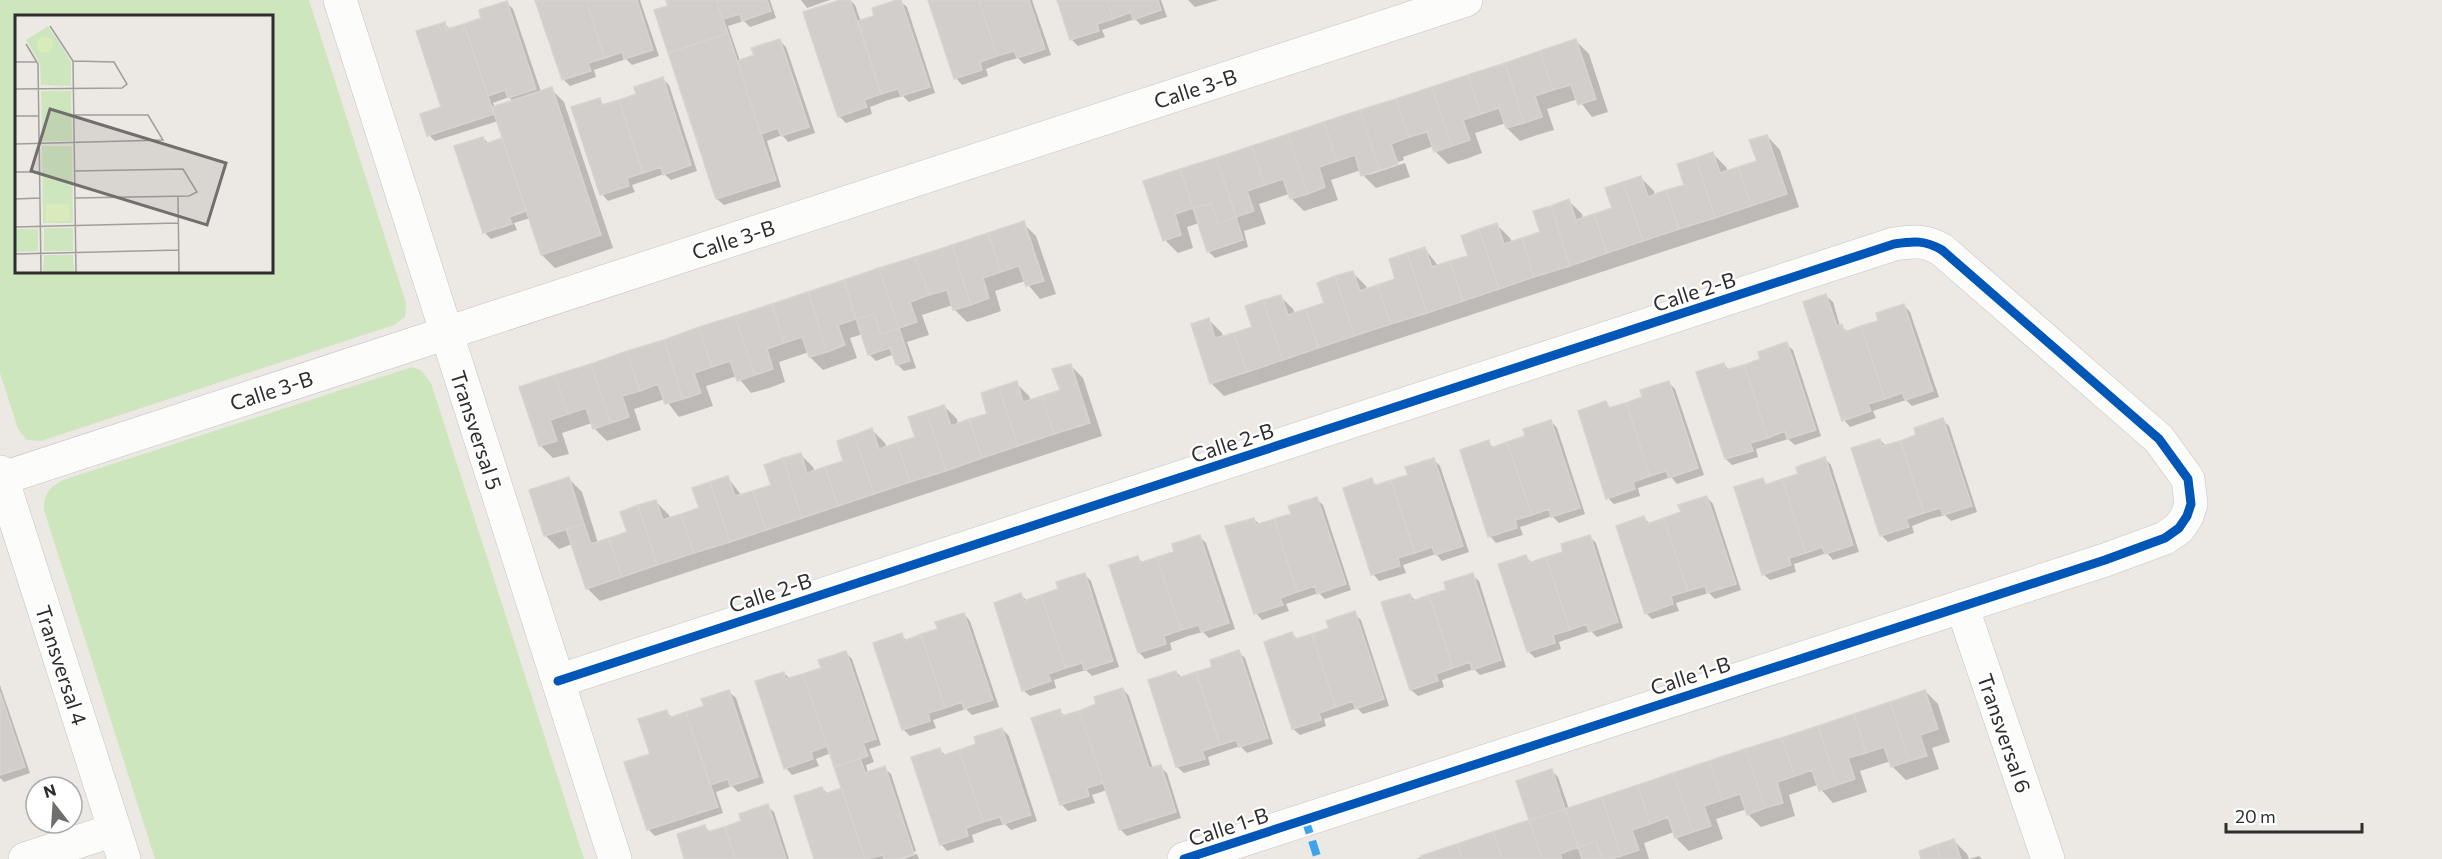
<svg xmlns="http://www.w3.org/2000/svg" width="2442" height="859" font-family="Commissioner,sans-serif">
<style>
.green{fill:#cee6be;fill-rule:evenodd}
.shadow{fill:#0003;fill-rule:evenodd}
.building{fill:#d1cecb;stroke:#d7d4d0;stroke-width:1.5}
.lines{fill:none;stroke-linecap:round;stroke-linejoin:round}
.minor-casing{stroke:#c5c4c5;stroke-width:34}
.minor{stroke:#fcfcfb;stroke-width:33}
.quiet{stroke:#3ea3eb;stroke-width:8;stroke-dasharray:15 8;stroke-linecap:butt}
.cycleway-casing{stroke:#fff;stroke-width:13}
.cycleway{stroke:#0057b8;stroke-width:9}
.labels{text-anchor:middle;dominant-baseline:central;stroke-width:4.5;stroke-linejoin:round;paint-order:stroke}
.street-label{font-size:21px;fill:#2e2e2e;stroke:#fff}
.inset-road{fill:none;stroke:#a09e9b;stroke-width:1.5}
.view{fill:#706f6e;fill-opacity:0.15;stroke:#706f6e;stroke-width:3}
.inset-edge{fill:none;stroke:#2e2e2e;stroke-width:3}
</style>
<rect width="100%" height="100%" fill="#ece8e4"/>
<path class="green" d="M0 0H309L406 303 405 317 394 325 41 441 27 440 18 429 0 373ZM16 16H272V272H16Z
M412 367 421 370 431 383 584 859H155L44 510C43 495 49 487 63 480Z"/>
<path class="shadow" d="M537 0H640L659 56 632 65 626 59 594 70 596 77 570 86 563 79Z
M668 0H770L776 18 750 27 744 21 728 26 740 61 756 56 780 41 786 47 815 133 788 142 782 135 767 141 781 187 724 205 717 199 655 11 670 7Z
M801 0H830L807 8Z
M845 0H850L855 5 861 22 876 17 900 1 907 7 935 93 909 102 903 96 888 100 870 107 872 114 846 123 839 116Z
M930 0H1032L1051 55 1024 64 1018 58 1004 62 986 69 988 76 962 85 956 78Z
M1059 0H1161L1167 17 1141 25 1135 19 1102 30 1105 37 1078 46 1072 40Z
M1188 0H1219L1195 7Z
M507 3 513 9 541 92 551 89 564 102 613 248 555 268 542 255 530 218 514 223 517 230 491 239 485 233 456 147 483 138 489 144 504 139 498 121 435 141 429 135 443 108 444 23 450 29 483 19ZM509 97 513 102 495 108 493 103Z
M1576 41 1589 54 1608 112 1592 117 1578 99 1547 109 1554 130 1537 135 1520 141 1507 128 1506 123 1475 133 1482 153 1466 159 1448 164 1435 151 1434 146 1403 157 1404 160 1369 172V175L1405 163 1410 177 1376 188 1363 175 1361 170 1331 180 1338 200 1304 211 1291 198 1289 194 1259 204 1266 224 1244 231 1248 247 1215 258 1208 251 1199 223 1187 227 1193 248 1178 253 1165 240 1145 182Z
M663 79 669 85 697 171 671 180 664 174 650 179 632 185 635 192 608 201 602 194 599 100 605 106 638 95Z
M1767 136 1780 150 1799 207 1224 396 1211 383 1209 320 1222 333 1223 338 1254 327 1280 296 1293 309 1295 314 1326 304 1353 273 1366 286 1367 290 1397 280 1425 249 1439 267 1470 257 1497 225 1510 238 1512 243 1542 233 1569 201 1582 214 1583 219 1614 209 1641 178 1654 191 1655 196 1686 186 1713 154 1726 167 1728 172 1758 162Z
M1023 223 1036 236 1056 294 1040 299 1025 281 995 291 1001 311 984 317 967 322 954 309 953 305 922 315 929 335 907 342 916 368 904 371 898 365 894 354 876 361 869 354 863 334 850 338 857 358 823 370 810 357 809 352 779 362 785 382 769 388 751 393 737 376 706 386 713 406 679 417 665 399 634 409 641 430 607 441 594 428 592 423 562 433 569 454 553 458 540 445 521 388Z
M1826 296 1833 302 1840 326 1848 332 1880 322 1904 305 1910 312 1939 397 1912 406 1906 400 1873 411 1876 418 1850 427 1844 420Z
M1786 344 1793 350 1821 436 1795 445 1788 439 1756 449 1758 457 1732 465 1726 459 1724 364 1730 371 1762 360Z
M1070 365 1083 378 1102 436 600 601 587 588 572 544 559 549 546 536 531 491 569 479 582 492 598 543 629 533 656 502 669 515 670 519 701 509 728 478 742 496 773 486 800 454 813 467 815 472 845 462 872 430 885 443 887 448 917 438 944 406 957 419 958 425 989 415 1016 383 1029 396 1031 401 1062 391Z
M1668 382 1675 389 1704 475 1677 484 1671 477 1657 482 1638 488 1640 496 1614 504 1608 498 1606 403 1612 409 1644 398Z
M1942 420 1949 426 1977 512 1951 521 1945 515 1930 519 1912 526 1914 533 1888 542 1881 535 1880 440 1886 446 1918 436Z
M1551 421 1557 428 1585 514 1559 523 1552 516 1520 527 1523 535 1496 543 1490 536 1488 442 1494 448 1527 437Z
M1825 459 1831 465 1859 552 1833 560 1827 553 1794 564 1796 572 1770 580 1763 574 1762 480 1768 486 1800 475Z
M1434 460 1440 466 1469 552 1442 561 1436 554 1403 565 1406 573 1379 581 1373 574 1371 480 1377 486 1410 476Z
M1707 497 1713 504 1741 590 1715 599 1709 593 1676 603 1679 611 1652 619 1646 613 1644 518 1650 524 1683 513Z
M1316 499 1323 505 1351 590 1325 599 1319 593 1286 604 1289 611 1262 620 1256 613 1254 519 1260 525 1293 514Z
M1589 536 1596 543 1623 628 1597 637 1591 631 1559 642 1561 649 1535 658 1528 651 1526 557 1532 563 1565 552Z
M1200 537 1206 543 1235 629 1209 638 1203 632 1188 636 1170 643 1172 650 1145 659 1139 652 1137 557 1143 563 1176 553Z
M1084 574 1091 581 1119 667 1092 676 1086 670 1072 674 1054 680 1056 688 1030 696 1023 690 1021 595 1027 601 1060 590Z
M1472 575 1479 581 1506 667 1480 675 1474 669 1442 680 1444 687 1418 696 1411 690 1410 595 1416 601 1448 591Z
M1354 613 1361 620 1389 706 1363 714 1357 708 1343 713 1324 719 1326 726 1300 735 1293 729 1266 642 1292 634 1298 640 1331 629Z
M964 614 970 621 999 707 972 715 966 709 933 720 936 728 910 736 903 729 901 635 907 641 940 630Z
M1238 652 1245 658 1273 744 1247 753 1240 746 1208 757 1210 765 1184 773 1177 767 1176 672 1182 678 1214 668Z
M846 653 852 659 881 745 869 749 874 762 866 765 868 773 884 768 891 774 916 851 894 859H816L822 788 828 794 844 789 831 753 816 759 819 766 792 775 786 768 784 673 790 679 822 669Z
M0 685 30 773 4 782 0 778Z
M1123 689 1129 696 1153 769 1160 767 1167 773 1181 818 1127 836 1120 829 1107 790 1092 795 1095 803 1068 811 1061 804 1059 710 1065 716 1080 712 1098 705Z
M1925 691 1938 704 1950 742 1932 748 1939 769 1906 780 1893 767 1891 761 1860 771 1867 792 1833 803 1817 785 1789 795 1795 816 1761 827 1748 814 1747 809 1716 819 1723 839 1689 851 1676 838 1674 832 1644 843 1649 859H1416L1531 821 1552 771 1558 777 1569 809Z
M729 692 736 698 764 783 738 792 732 786 716 792 723 813 655 836 648 829 651 755 666 712 673 718 706 707Z
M1002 729 1009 736 1037 821 1011 830 1005 824 990 828 972 835 974 842 947 851 941 844 939 749 946 756 978 745Z
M767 806 774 812 789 859H686L705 827 711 833 743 822Z
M1954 841 1967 854 1969 859 1979 856 1982 859H1923Z
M917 854 919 859H903Z"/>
<path class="building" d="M535 0H586L605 58 588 63 591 71 562 80Z
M586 0H637L653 50 624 59 622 52 605 58Z
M666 0H716L728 33 668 53 654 10 668 6Z
M716 0H767L771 11 742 21 740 14 723 19Z
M840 0H850L881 94 864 100 867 107 838 117 803 12Z
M897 0H901L930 87 901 96 898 89 881 94 858 21 874 16 872 8Z
M928 0H979L997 56 980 62 982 70 954 79Z
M979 0H1029L1045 49 1017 58 1014 51 997 56Z
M1057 0H1107L1113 19 1097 24 1099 31 1070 40Z
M1107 0H1158L1161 10 1133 20 1131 12 1113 19Z
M507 1 536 89 508 98 505 90 488 96 464 24 481 18 479 10Z
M445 22 447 29 464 24 494 114 427 136 420 114 441 107 416 31Z
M728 33 776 180 716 199 668 53Z
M780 39 809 127 781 136 778 128 761 134 737 61 754 55 751 48Z
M1576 39 1596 99 1578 105 1571 85 1553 90 1540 51Z
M1540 51 1553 90 1535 96 1542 117 1524 123 1505 63Z
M1505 63 1524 123 1506 128 1499 108 1481 114 1468 75Z
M1468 75 1481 114 1463 120 1470 140 1452 146 1432 87Z
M663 77 691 165 663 175 661 167 643 173 619 100 636 94 634 87Z
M552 87 601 235 541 255 492 107Z
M1432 87 1452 146 1434 152 1427 132 1409 137 1396 99Z
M600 98 602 105 619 100 643 173 627 178 629 186 600 195 571 107Z
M1396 99 1409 137 1391 144 1398 164 1380 170 1360 110Z
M1360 110 1380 170 1361 176 1355 155 1337 161 1324 122Z
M1324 122 1337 161 1319 167 1325 187 1308 194 1288 134Z
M1288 134 1308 194 1290 199 1283 179 1265 185 1252 146Z
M1767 135 1787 194 1751 206 1738 167 1757 161 1749 140Z
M483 137 485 144 502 138 526 211 509 217 512 224 483 233 454 146Z
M1252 146 1265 185 1247 191 1254 211 1236 217 1216 158Z
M1713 152 1720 173 1738 167 1751 206 1715 218 1696 158Z
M1216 158 1236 217 1218 223 1211 203 1193 208 1180 169Z
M1696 158 1715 218 1679 229 1666 190 1684 185 1677 164Z
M1180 169 1193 208 1175 214 1181 235 1163 241 1143 181Z
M1641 176 1648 197 1666 190 1679 229 1643 241 1623 182Z
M1623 182 1643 241 1607 253 1594 214 1612 208 1605 188Z
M1569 199 1576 220 1594 214 1607 253 1570 266 1551 206Z
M1211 203 1218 223 1236 217 1243 240 1207 252 1193 208Z
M1551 206 1570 266 1534 277 1522 238 1540 232 1533 211Z
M1024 221 1044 281 1026 286 1019 266 1001 272 988 233Z
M1497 223 1504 244 1522 238 1534 277 1499 289 1479 229Z
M1479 229 1499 289 1463 301 1450 261 1468 256 1461 236Z
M988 233 1001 272 983 278 989 298 971 305 952 245Z
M952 245 971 305 953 310 947 290 929 295 915 257Z
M1425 247 1432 267 1450 261 1463 301 1427 313 1407 253Z
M1407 253 1427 313 1391 324 1377 285 1395 279 1389 259Z
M915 257 929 295 910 302 917 322 899 328 879 268Z
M879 268 899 328 881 334 874 314 856 319 844 280Z
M1353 271 1360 291 1377 285 1391 324 1354 336 1335 276Z
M1335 276 1354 336 1318 348 1306 309 1324 303 1317 283Z
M844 280 856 319 838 325 845 345 827 352 808 292Z
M808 292 827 352 809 357 802 337 784 343 772 304Z
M1826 294 1837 326 1842 324 1844 332 1861 326 1885 399 1868 404 1871 411 1842 421 1803 302Z
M1281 295 1288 315 1306 309 1318 348 1283 360 1263 300Z
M1263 300 1283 360 1247 372 1234 333 1252 327 1245 306Z
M772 304 784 343 767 349 773 369 755 375 735 316Z
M1904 304 1933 391 1905 400 1902 393 1885 399 1861 326 1878 321 1876 313Z
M874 314 881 334 899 328 910 361 896 365 890 348 868 355 856 319Z
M735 316 755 375 737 381 730 361 712 367 699 327Z
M1209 318 1215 338 1234 333 1247 372 1210 384 1191 324Z
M699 327 712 367 694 373 701 393 683 399 664 340Z
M664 340 683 399 665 404 658 384 640 391 627 351Z
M1787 342 1816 430 1787 439 1785 431 1768 438 1744 365 1760 359 1758 352Z
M627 351 640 391 622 396 629 417 611 423 591 364Z
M1724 363 1726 370 1744 365 1768 438 1750 443 1753 451 1725 459 1696 372Z
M591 364 611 423 593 429 586 408 568 414 555 375Z
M1071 364 1090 423 1054 434 1042 396 1060 390 1052 369Z
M555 375 568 414 550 420 557 441 539 446 519 387Z
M1017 381 1023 402 1042 396 1054 434 1018 446 999 387Z
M1669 381 1698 468 1669 478 1666 471 1650 476 1626 403 1642 397 1640 390Z
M999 387 1018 446 982 458 969 419 987 414 981 393Z
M1606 401 1609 408 1626 403 1650 476 1633 482 1635 489 1606 499 1578 411Z
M944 405 951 426 969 419 982 458 946 471 926 411Z
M926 411 946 471 910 482 897 443 915 437 908 417Z
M1943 418 1972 506 1943 515 1940 508 1924 513 1900 441 1916 435 1914 428Z
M1551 420 1580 508 1551 517 1549 509 1532 515 1507 442 1525 436 1523 429Z
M872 428 879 449 897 443 910 482 874 494 854 435Z
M854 435 874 494 838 506 825 467 843 461 837 441Z
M1880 439 1882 446 1900 441 1924 513 1906 519 1909 527 1880 536 1851 448Z
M1489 440 1491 448 1507 442 1532 515 1515 520 1517 528 1488 537 1460 450Z
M801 453 807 473 825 467 838 506 802 518 783 458Z
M1825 457 1853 545 1825 554 1822 547 1806 553 1782 479 1798 474 1796 467Z
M783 458 802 518 766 530 753 491 771 485 764 465Z
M1434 458 1463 546 1435 555 1432 547 1415 553 1391 480 1408 475 1405 467Z
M728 476 735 496 753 491 766 530 730 542 710 482Z
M569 477 584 524 544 536 529 490Z
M1372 478 1374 486 1391 480 1415 553 1398 558 1400 566 1371 575 1343 488Z
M1763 478 1765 485 1782 479 1806 553 1789 558 1791 565 1762 575 1734 487Z
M710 482 730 542 694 553 681 514 699 508 692 488Z
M1707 496 1736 584 1707 593 1705 586 1688 591 1664 518 1681 512 1678 505Z
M1317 497 1346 584 1317 594 1315 586 1297 592 1274 519 1291 514 1288 506Z
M656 500 663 520 681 514 694 553 657 565 638 505Z
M638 505 657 565 622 577 609 538 627 532 620 512Z
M1644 516 1647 524 1664 518 1688 591 1671 596 1673 604 1645 614 1616 526Z
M1254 518 1256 525 1274 519 1297 592 1280 598 1283 605 1254 614 1225 526Z
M584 524 591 544 609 538 622 577 586 589 566 529Z
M1200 535 1229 623 1201 632 1199 625 1181 630 1157 557 1174 552 1172 544Z
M1590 535 1618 622 1589 632 1587 624 1570 630 1546 557 1563 552 1561 544Z
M1526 555 1529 563 1546 557 1570 630 1553 635 1555 643 1527 652 1498 564Z
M1138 556 1140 563 1157 557 1181 630 1164 636 1166 644 1138 653 1109 565Z
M1085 573 1113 661 1084 670 1082 663 1066 668 1041 595 1058 589 1056 582Z
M1473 573 1501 660 1472 670 1470 662 1453 668 1429 595 1446 590 1444 582Z
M1021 593 1024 601 1041 595 1066 668 1048 674 1051 681 1022 691 994 603Z
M1410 594 1412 601 1429 595 1453 668 1436 674 1438 681 1410 690 1381 602Z
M1355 611 1384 699 1355 709 1353 701 1336 707 1312 634 1329 628 1326 621Z
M964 613 993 700 964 709 962 702 945 708 921 634 938 629 935 622Z
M1292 632 1295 639 1312 634 1336 707 1319 713 1321 720 1292 729 1264 642Z
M902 633 904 641 921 634 945 708 928 713 930 721 902 730 873 643Z
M1239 650 1268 738 1239 747 1236 740 1220 745 1196 672 1212 667 1210 660Z
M846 651 876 739 863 743 868 756 834 767 803 674 821 668 818 660Z
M1176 671 1178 678 1196 672 1220 745 1202 751 1205 759 1176 767 1148 680Z
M784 672 786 679 803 674 827 746 811 752 813 759 784 769 755 681Z
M1123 688 1149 768 1161 765 1176 812 1119 830 1079 711 1096 704 1094 697Z
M729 690 758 777 730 786 728 779 710 785 686 712 704 706 701 699Z
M1925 690 1938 729 1920 735 1927 756 1909 761 1890 702Z
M0 692 25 767 0 775Z
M1890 702 1909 761 1891 767 1884 747 1866 753 1854 714Z
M1060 709 1062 716 1079 711 1103 783 1087 788 1089 796 1060 805 1031 718Z
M667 710 669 718 686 712 718 807 647 830 624 762 650 754 638 719Z
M1854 714 1866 753 1848 758 1855 779 1837 785 1818 726Z
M1818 726 1837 785 1819 791 1812 770 1795 776 1781 738Z
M1002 728 1031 815 1003 824 1000 817 983 822 959 750 976 744 974 737Z
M1781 738 1795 776 1777 782 1783 803 1765 808 1745 749Z
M940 748 942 756 959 750 983 822 966 828 968 836 940 845 911 757Z
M1745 749 1765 808 1747 815 1740 794 1722 800 1709 761Z
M860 758 865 773 885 766 914 854 898 859H884L883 855 865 859 834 767Z
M1709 761 1722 800 1704 806 1711 826 1693 832 1673 773Z
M1552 769 1565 809 1529 820 1516 781Z
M1673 773 1693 832 1675 838 1668 817 1650 824 1638 785Z
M1638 785 1650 824 1632 830 1639 850 1621 856 1602 797Z
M822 787 825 794 842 788 865 859H814L794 796Z
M1602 797 1621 856 1611 859H1602L1596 841 1578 847 1565 809Z
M768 804 786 859H735L725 827 741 821 739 814Z
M1565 809 1578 847 1560 854 1562 859H1542L1529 820Z
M1529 820 1542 859H1502L1493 832Z
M705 825 707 832 725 827 735 859H684L677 834Z
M1493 832 1502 859H1462L1457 844Z
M1954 839 1961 859H1941L1936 845Z
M1596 841 1602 859H1582L1578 847Z
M1457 844 1462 859H1422L1421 856Z
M1936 845 1941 859H1921L1919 851Z"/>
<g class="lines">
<g class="minor-casing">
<path id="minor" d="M340 0 615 859
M0 472 124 859
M0 479 1466 0
M1962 606 2048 859
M558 681 1894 244C1914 241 1925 240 1942 250L2159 439 2188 479 2191 504 2187 516 2179 528 2165 538 2105 560 1184 859
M25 859 114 830"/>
</g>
<use href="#minor" class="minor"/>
<path class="quiet" d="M1305 819 1318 859"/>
<g class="cycleway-casing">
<path id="cycleway" d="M558 681 1894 244C1914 241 1925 240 1942 250L2159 439 2188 479 2191 504 2187 516 2179 528 2165 538 2105 560 1184 859"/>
</g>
<use href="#cycleway" class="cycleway"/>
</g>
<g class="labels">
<g class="street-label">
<text transform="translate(1195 88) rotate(-18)">Calle 3-B</text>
<text transform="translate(733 239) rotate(-18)">Calle 3-B</text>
<text transform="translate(1694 291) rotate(-18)">Calle 2-B</text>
<text transform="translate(271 390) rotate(-18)">Calle 3-B</text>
<text transform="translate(477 430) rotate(72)">Transversal 5</text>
<text transform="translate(1232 442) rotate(-18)">Calle 2-B</text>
<text transform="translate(770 592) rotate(-18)">Calle 2-B</text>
<text transform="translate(62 665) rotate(72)">Transversal 4</text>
<text transform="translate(1690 675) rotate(-18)">Calle 1-B</text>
<text transform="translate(2005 733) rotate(71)">Transversal 6</text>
<text transform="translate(1228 826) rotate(-18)">Calle 1-B</text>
</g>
</g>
<g transform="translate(15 15)">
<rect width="258" height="258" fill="#ece8e4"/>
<path d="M33 11 56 46V71L26 70 25 49 11 25ZM26 76H56L57 126H27ZM27 131H57L58 208H28ZM58 213V236H29V213ZM0 214H23V236L0 237ZM58 240 59 257H28L29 240Z" fill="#cee6be"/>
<path d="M22 30a8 8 0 1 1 16 0a8 8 0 1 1-16 0ZM31 189H54L55 206 31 207Z" fill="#d9eabb"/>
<path class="inset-road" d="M35 11 58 46 61 257M11 29 23 49 26 257M0 47H22M0 74 107 73 112 69 99 47 58 46M0 101H24M0 129 148 125 133 100H59M60 156 168 154 182 177 174 181 60 183M0 157H25M163 181 164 257M0 184 25 183M0 212 163 208M0 239 164 235"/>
<path class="view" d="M35 94 211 148 192 210 16 156Z"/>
<rect width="258" height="258" class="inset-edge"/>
</g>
<g transform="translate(54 805) rotate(343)"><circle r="28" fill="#ffffff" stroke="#ababab" stroke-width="1.5"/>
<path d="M0-4.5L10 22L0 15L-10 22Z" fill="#706f6e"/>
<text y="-9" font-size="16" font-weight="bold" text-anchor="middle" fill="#2e2e2e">N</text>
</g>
<path d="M2226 823v9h136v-9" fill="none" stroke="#2e2e2e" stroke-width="3"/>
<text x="2235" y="823" font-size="18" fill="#2e2e2e" stroke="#ffffff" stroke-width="4.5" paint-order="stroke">20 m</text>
</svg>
